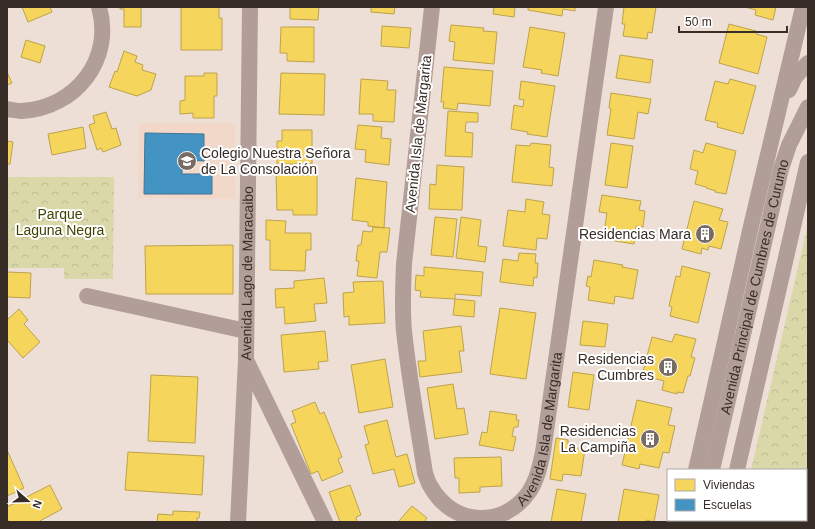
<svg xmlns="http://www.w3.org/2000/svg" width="815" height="529" font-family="Helvetica,sans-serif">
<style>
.built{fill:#f2d8c8}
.park{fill:url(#park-crowns)}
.homes{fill:#f6d55c;stroke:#bda24c}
.schools{fill:#4393c3;stroke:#3f7494}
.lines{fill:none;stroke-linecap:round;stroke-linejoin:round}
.street{stroke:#b29e99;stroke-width:16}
.labels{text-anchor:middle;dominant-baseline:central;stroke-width:4;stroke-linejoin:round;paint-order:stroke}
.street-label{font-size:14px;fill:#372c26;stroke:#fff}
.poi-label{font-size:14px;fill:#372c26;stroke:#fff;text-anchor:end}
.park-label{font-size:14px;fill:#3e4300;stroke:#fff}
</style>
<defs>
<pattern id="park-crowns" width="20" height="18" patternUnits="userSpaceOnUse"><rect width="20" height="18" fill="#dad8a9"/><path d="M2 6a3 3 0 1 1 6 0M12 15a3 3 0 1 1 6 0" fill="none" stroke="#bcba91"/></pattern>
</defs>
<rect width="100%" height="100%" fill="#eedfd6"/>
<path class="built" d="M139 123H235V199L138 198Z"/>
<path class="park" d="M7 177H114L113 279H64V268H7Z
M808 224V522H739V520H806V470H751Z"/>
<path class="homes" d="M22 7H50L52 12 28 22Z
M120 7H141V27H124V9H120Z
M181 7H219V18H222V50H181Z
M290 7H319L318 20 290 19Z
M371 7H395L394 14 371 12Z
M494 7H515L514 17 493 14Z
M528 7H575V11L563 9 562 16 528 10Z
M624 7H656L652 33 648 32 647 39 623 36 625 24H622Z
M745 7H776L773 20 755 15 756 10Z
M729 24 756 31V34L767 37 758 74 719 63Z
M451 25 484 28 483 31 497 32 494 64 453 60 455 42 449 41Z
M382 26 411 28 409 48 381 46Z
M281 27H314V62L287 61V53H280Z
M530 27 565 33 558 76 541 73 542 70 523 67Z
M26 40 45 46 40 63 21 57Z
M124 51 137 56 135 62 143 65 142 70 156 74 151 90 137 96 109 87 115 71 117 72Z
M620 55 653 60 650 83 616 78Z
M444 67 493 71 490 106 458 103 457 110 443 108 444 102H441Z
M7 72 12 83 7 85Z
M204 73H217V96H214V118H193V113L180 114V101L185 100V76H204Z
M281 73 325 74 324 115 279 114Z
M361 79 388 81 387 90H396L394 122 373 121V114H359Z
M730 79 756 86 743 134 717 127 718 123 705 120 715 81 728 84Z
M521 81 555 86 547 137 527 134 528 132 511 129 514 105 523 107 524 100 519 99Z
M611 93 651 99 648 114 638 112 634 139 607 135 611 109 609 108Z
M448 111 478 113V122H466L465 132 473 133 472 157 445 156Z
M106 112 112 129 116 128 121 145 103 152 101 148 97 150 89 125 95 123 93 116Z
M358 125 382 127 381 138 391 139 389 165 365 162 366 150 355 149Z
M83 127 86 148 52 155 48 134Z
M282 130H312V164H277V141H282Z
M7 141 13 142 10 164H7Z
M531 143 551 145 549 167 554 168 552 186 512 182 516 145 530 146Z
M611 143 633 146 627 188 605 185Z
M706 143 736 151 726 194 715 192 716 191 706 188V187L695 184 698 171 690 169 694 150 703 153Z
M437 165 464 167 462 210 429 209 430 184 436 185Z
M297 172V175H317V215H293V210H277L276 173Z
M356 178 387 182 384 228 368 226V222L352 220Z
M602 195 641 201 639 210 645 211 643 227 636 226 634 244 603 239 607 213 599 212Z
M526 199 544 202 542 214 550 215 547 239 537 238 536 250 503 246 508 210 525 212Z
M694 201 723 209 719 220 728 222 721 249 709 246 708 250 702 248 701 254 682 249Z
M435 217 457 219 453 257 431 255Z
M461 217 481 220 478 246 487 247 485 262 456 258Z
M266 220 286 221 285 233H311V250H306L305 271 270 270V240H266Z
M373 227 390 228 387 252H380L377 278 357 276 359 261H356L358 245H361L363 231 372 232Z
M233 245V294H146L145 246Z
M519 253 536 254 535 263H538L537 278 534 277 533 286 500 282 503 259 518 261Z
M594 260 623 265 622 267 638 270 633 299 615 296 614 304 588 300 590 287 586 286 588 276 591 277Z
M682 266 710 273 698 323 670 316 672 307 669 306 676 276 680 277Z
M424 267 483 272 481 296 455 294V299L420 297 421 291 415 290 416 275 424 276Z
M7 272 31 273 30 298 7 297Z
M324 278 327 303 314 304 316 321 285 324 284 307 276 308 275 289 294 288V281Z
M383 281 385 323 349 325V316L344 317 343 293 354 292 353 282Z
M455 299 475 301 474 317 453 315Z
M500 308 536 313 526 379 490 374Z
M19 309 28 320 24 324 40 342 23 358 7 340V320Z
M583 321 608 324 605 347 580 345Z
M461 326 464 351H459L462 372 420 377 418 361H426L423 331Z
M325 331 328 361 318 362 319 369 284 372 281 335Z
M675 334 696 339 691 357 695 358 690 376H688L683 393 677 392V394L662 390 664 381 642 375 652 337 672 342Z
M385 359 393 407 359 413 351 365Z
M573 372 594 375 589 410 568 407Z
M151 375 198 377 195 443 148 441Z
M453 384 457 409 464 408 468 434 435 439 427 388Z
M637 400 672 408 668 425 675 426 669 453 663 452 659 468 640 464 639 469 622 465Z
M315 402 320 414 324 412 342 457 338 459 343 472 322 481 318 471 311 474 291 424 296 422 292 411Z
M490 411 517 415 516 420H519L518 427H514L512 436 516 437 513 451 479 445 482 432 487 433Z
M387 420 396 457 407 454 415 483 399 487 394 469 373 474 365 445 369 444 364 426Z
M556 438 568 440V447L585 449 581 476 563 474 562 481 550 479Z
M7 450 24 488 7 496Z
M128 452 204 456 202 495 125 490Z
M501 457 502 486 480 487V492L459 493V478H455L454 458Z
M50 485 62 509 38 522H9L7 518V507Z
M350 485 361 515 356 517 357 522H340L329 492Z
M557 489 586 494 581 522H551Z
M624 489 659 495 654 522 646 520V522H618Z
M412 506 427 518 424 522H398Z
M173 511 200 512 199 518H197V522H157L158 514 173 515Z"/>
<path class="schools" d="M145 133 204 134V161L182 160V174H212V194H144Z"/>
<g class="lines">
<g class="street">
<path id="s1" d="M432 7 404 264C403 287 402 309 404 331 409 379 418 426 425 473 427 478 428 483 431 487 453 526 503 529 529 492 537 480 540 466 543 452L606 7"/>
<path d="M789 90 795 77 808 63"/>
<path d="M7 109C12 110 17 111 22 111 76 108 114 59 99 7"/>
<path d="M87 296 246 331"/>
<path d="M247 362 325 522"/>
<path d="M696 470 752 222 803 7"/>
<path id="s2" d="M712 470 781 169 789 145 808 107"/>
<path d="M737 470 808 162"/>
<path id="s3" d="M238 522 246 360 250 7"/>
<path d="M685 522V520"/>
<path d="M700 522V520"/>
<path d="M724 522V520"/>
</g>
</g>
<defs>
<g id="school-disc" transform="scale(1)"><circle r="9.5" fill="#776b64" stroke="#fff"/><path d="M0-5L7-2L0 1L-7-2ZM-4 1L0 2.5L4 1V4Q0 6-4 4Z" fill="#fff"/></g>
<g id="building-disc" transform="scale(1)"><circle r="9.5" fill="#776b64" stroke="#fff"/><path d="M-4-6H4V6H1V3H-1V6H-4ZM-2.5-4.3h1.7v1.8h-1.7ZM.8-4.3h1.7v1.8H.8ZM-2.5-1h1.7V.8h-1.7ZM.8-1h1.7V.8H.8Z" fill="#fff"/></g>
</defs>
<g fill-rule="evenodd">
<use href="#school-disc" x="187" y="161"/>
<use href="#building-disc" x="705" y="234"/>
<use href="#building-disc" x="668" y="367"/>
<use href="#building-disc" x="650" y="439"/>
</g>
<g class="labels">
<g class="street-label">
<text transform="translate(418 134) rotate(-84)">Avenida Isla de Margarita</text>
<text stroke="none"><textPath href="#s3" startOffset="249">Avenida Lago de Maracaibo</textPath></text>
<text stroke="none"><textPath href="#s2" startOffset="188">Avenida Principal de Cumbres de Curumo</textPath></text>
<text stroke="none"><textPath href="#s1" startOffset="667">Avenida Isla de Margarita</textPath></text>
</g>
<g class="poi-label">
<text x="201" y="153" text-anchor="start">Colegio Nuestra Señora<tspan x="201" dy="16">de La Consolación</tspan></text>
<text x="691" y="234">Residencias Mara</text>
<text x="654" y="359">Residencias<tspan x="654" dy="16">Cumbres</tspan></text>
<text x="636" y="431">Residencias<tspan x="636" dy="16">La Campiña</tspan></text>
</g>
<g class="park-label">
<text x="60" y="214">Parque<tspan x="60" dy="16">Laguna Negra</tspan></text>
</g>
</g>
<rect width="815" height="529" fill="none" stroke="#372c26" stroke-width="16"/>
<rect x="667" y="469" width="140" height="52" fill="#ffffff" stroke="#afaba8"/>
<rect x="675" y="479" width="20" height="12" fill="#f6d55c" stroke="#afaba8"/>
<text x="703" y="489" font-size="12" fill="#372c26">Viviendas</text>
<rect x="675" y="499" width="20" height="12" fill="#4393c3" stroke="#afaba8"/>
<text x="703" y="509" font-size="12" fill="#372c26">Escuelas</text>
<g transform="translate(28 501) rotate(110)" stroke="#ffffff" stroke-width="3" paint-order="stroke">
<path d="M0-3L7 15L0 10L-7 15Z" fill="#372c26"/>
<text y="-6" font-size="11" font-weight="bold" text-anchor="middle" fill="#372c26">N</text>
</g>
<path d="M679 26v6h108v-6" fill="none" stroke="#372c26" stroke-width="2"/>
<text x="685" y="26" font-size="12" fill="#372c26" stroke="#ffffff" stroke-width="3" paint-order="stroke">50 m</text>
</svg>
